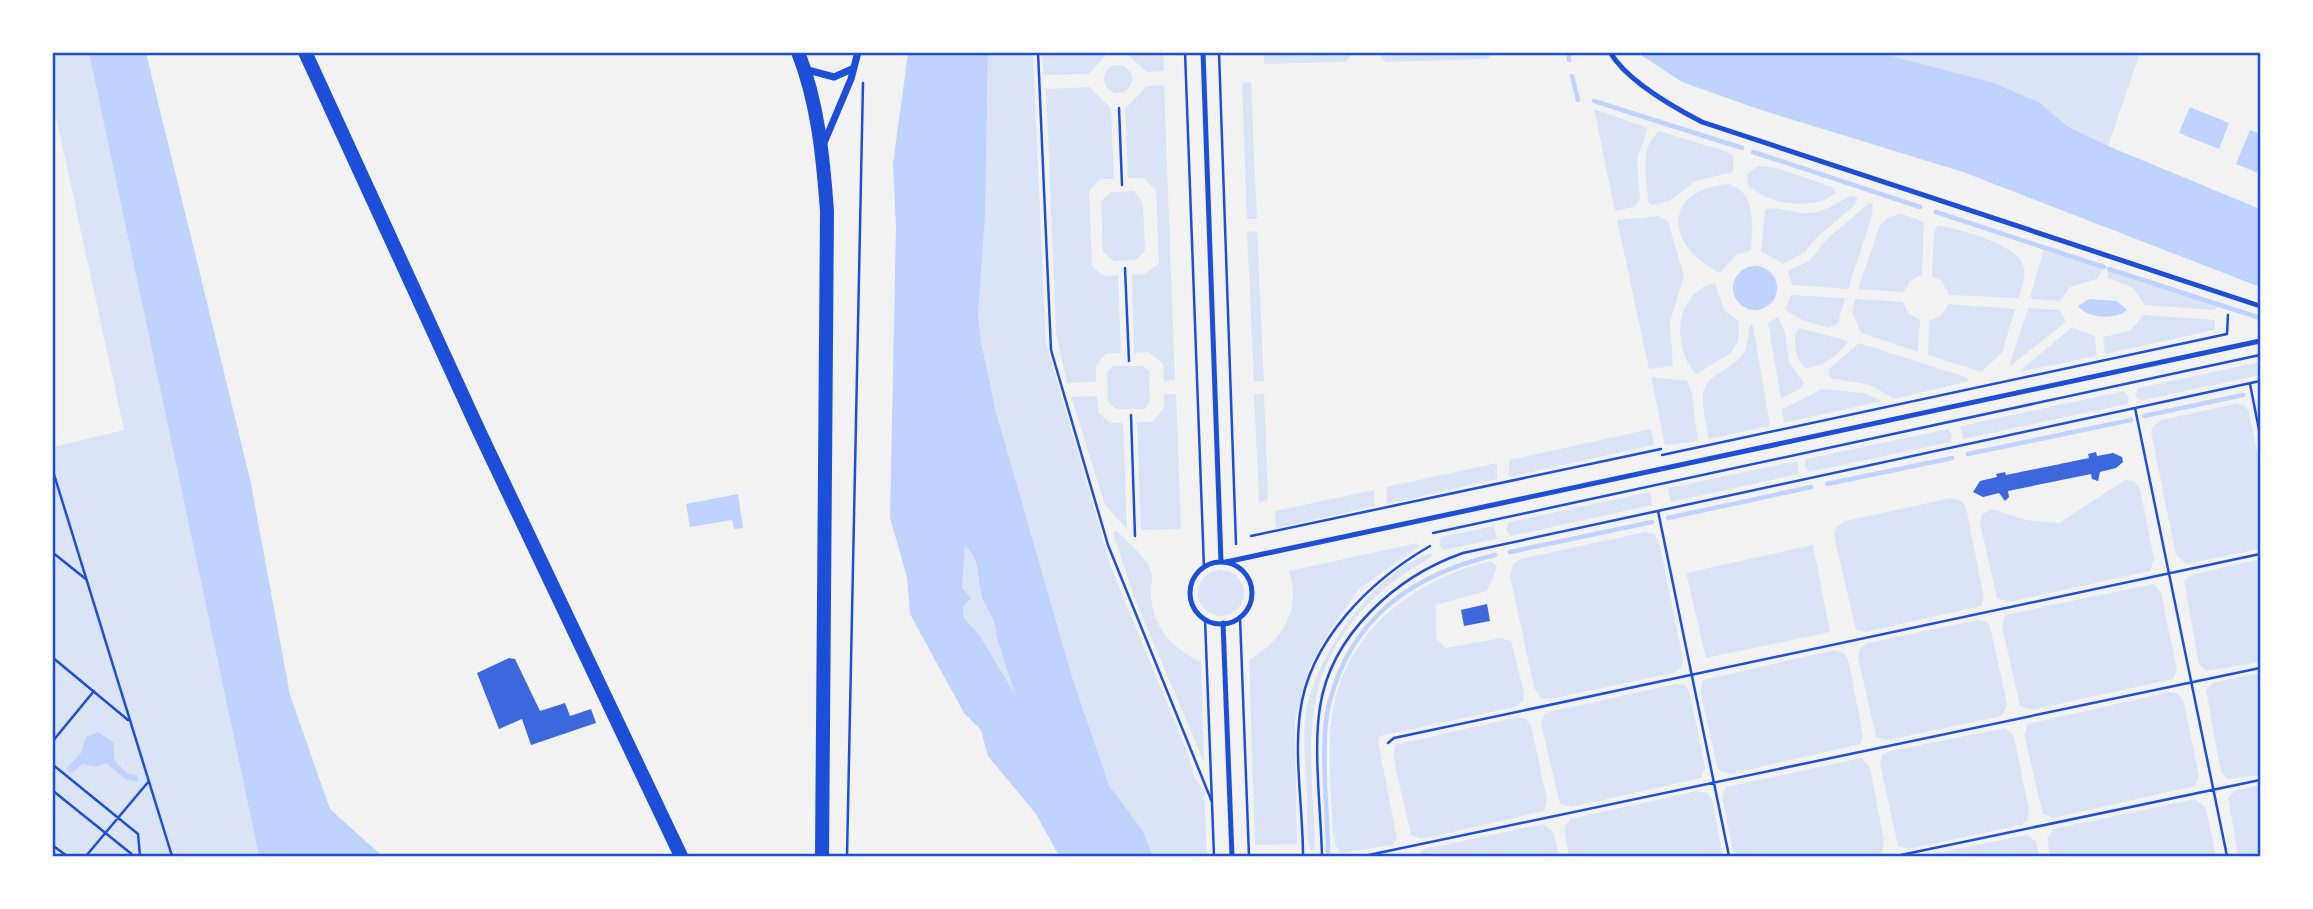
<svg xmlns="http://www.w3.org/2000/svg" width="2313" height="909" font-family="Manrope,sans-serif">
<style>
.green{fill:#dbe4f7}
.water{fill:#bfd3fe;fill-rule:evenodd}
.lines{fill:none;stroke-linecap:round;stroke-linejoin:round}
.stream{stroke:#bfd3fe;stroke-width:4.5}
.building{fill:#3d67dc}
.path{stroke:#1d4ed8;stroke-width:2.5}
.service{stroke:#1d4ed8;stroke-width:5}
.minor{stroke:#1d4ed8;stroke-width:7}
.secondary{stroke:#1d4ed8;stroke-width:14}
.neatline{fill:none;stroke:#1d4ed8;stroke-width:2.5}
</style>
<rect width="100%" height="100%" fill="#f2f2f2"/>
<path class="green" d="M53 53H89L259 856H53L52 447 124 430 53 103Z
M988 53H1033L1046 343 1111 567 1187 751 1195 778 1204 791 1207 856H1153L1143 831 1109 785 1073 680 996 412 981 342 978 315 985 217Z
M1108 53 1089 74 1044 75 1042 54Z
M1126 53H1163L1164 71 1147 72Z
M1352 53 1346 62 1264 64V53Z
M1378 53 1494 52V53L1488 59 1385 62Z
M1880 53H2140L2108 146 2067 126 2039 102 1991 82Z
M1104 79a14 14 0 1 1 28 0a14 14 0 1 1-28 0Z
M1251 82 1257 219H1247L1242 83Z
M1164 85 1175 380 1164 381 1163 363 1148 352 1134 353 1132 275 1145 274 1159 263 1156 191 1143 178H1128L1125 109 1147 86Z
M1090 87 1111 108 1114 179H1100L1089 191 1092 266 1104 276 1118 275 1121 353H1107L1096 365V382L1067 383 1056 334 1046 89Z
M1594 109 1648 128 1637 160 1640 198 1634 207 1615 211Z
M1659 131 1728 152 1733 155V172L1696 181 1669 201 1651 205 1648 200C1646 177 1639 148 1659 131Z
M1758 166 1777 168 1832 187 1836 193C1815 211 1767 205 1748 185L1747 174Z
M1729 184C1758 194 1752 227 1751 250L1735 256 1720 273C1666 247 1660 190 1729 184Z
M1134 191 1143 203 1145 251 1136 260 1114 261 1103 252 1101 201 1111 192Z
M1853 196 1858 198 1854 206 1817 237 1804 253 1783 264 1761 251 1765 210C1778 204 1796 215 1810 213 1827 212 1838 200 1853 196Z
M1873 203 1872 216 1848 289 1792 285 1788 271 1809 261 1828 238 1868 204Z
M1902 214 1924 222 1922 275 1910 281 1904 292 1858 289 1880 225 1889 217Z
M1658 216 1668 221 1684 276 1670 322 1673 366 1649 369 1617 220Z
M1938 225C1959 229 2016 244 2023 265 2027 276 2022 287 2019 298L1949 295 1942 281 1932 276 1934 231Z
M1257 231 1264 381H1254L1247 232Z
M2044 249 2104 268 2097 279 2070 287 2060 301 2033 299 2030 297Z
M2108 270 2219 306 2215 310 2145 305 2133 288 2108 278Z
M1715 283 1724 310 1739 322 1738 341 1731 353 1696 374C1671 347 1674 292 1715 283Z
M1791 295 1845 298 1838 323 1829 328 1802 320 1785 310Z
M1855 299 1903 302 1908 313 1920 320 1918 352 1861 333 1852 312Z
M1948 304 2015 309 2002 353 1981 372 1928 355 1929 321 1942 315Z
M2028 308 2060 310 2066 322 2009 367Z
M2144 315 2215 320V330L2105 354 2103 337 2130 331Z
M1778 317 1785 333 1789 362 1804 383 1800 389 1781 398 1768 323Z
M1750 325H1753L1770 426 1709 439C1706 425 1702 409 1703 395 1705 372 1734 371 1744 352 1748 344 1748 334 1750 325Z
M2072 327 2095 336 2097 356 2019 372Z
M1800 328 1848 341C1840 355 1821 368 1805 368 1795 359 1795 346 1795 334Z
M1859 343 1966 377 1969 381 1894 399 1870 385 1830 378 1828 370Z
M2260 362V375L2140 401 2135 396 2138 388Z
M1113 366H1143L1149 371 1150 401 1145 409H1116L1108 402 1107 372Z
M1651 377 1687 381 1692 394 1698 441 1665 445Z
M1822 389 1864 393 1882 401 1784 423 1782 409Z
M2124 391 2129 397 2128 404 1963 439 1960 426Z
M1264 393 1268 500 1259 502 1254 394Z
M1164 394H1176L1181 529 1141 530 1137 422H1152L1164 408Z
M1097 396 1098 412 1110 423H1123L1127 529 1105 505 1071 397Z
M2235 404 2243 405 2249 411 2260 466V549L2186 564 2176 555 2151 433 2153 426 2161 420Z
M1651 429 1654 445 1509 477V460Z
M1948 429 1952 435 1951 442 1809 472 1805 466 1806 459Z
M1797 461 1799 474 1671 502 1668 488Z
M1497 463V479L1387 504 1386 487Z
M2125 480 2134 481 2140 489 2154 559 2150 571 2009 602 1997 598 1980 524 1982 514 1992 509 2026 520 2059 523Z
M1374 490 1375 506 1276 528 1275 511Z
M1650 492 1652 505 1511 536 1506 530 1509 522Z
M1951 498 1961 501 1966 507 1984 598 1981 606 1866 632 1856 630 1834 536 1837 526 1845 521Z
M1494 526 1497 539 1444 550 1439 545 1441 537Z
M1116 531C1129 542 1146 557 1152 573 1154 579 1150 588 1151 595 1153 629 1172 647 1201 662L1204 762 1135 600 1113 533Z
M1645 532 1654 534 1659 541 1683 659 1681 668 1673 673 1551 699 1541 698 1534 688 1510 576 1513 564 1521 559Z
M1417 543 1420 546 1359 589 1325 638 1308 671 1295 721 1297 844 1255 845 1249 660C1282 641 1302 610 1289 571Z
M965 545C979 560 977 573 981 593 984 608 997 618 996 635L1017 697 980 636 964 618 962 588Z
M1813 545 1830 632 1706 658 1686 573Z
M1431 553 1432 556C1419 566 1404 573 1391 583 1294 666 1311 734 1315 848L1311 851C1305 834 1308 811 1307 793 1306 765 1301 734 1307 707 1318 653 1377 569 1431 553Z
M2260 559V662L2206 671 2199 664 2184 581 2190 575Z
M1491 561 1497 567 1487 591 1436 605V638L1445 648 1501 638 1511 641 1524 692 1523 701 1515 707 1380 736 1378 741 1397 839 1392 845 1341 853 1336 846 1333 834C1332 792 1325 746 1334 705 1350 627 1418 578 1491 561Z
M1198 593a23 23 0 1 1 46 0a23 23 0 1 1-46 0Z
M2153 584 2161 592 2177 670 2173 679 2032 710 2020 706 2002 627 2005 615Z
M1977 620 1987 622 1990 626 2007 703 2004 713 1998 717 1888 740 1876 737 1858 657 1860 648 1868 643Z
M1834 650 1844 653 1848 659 1863 735 1860 744 1730 774 1718 770 1700 691 1703 680Z
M2260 673V775L2228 779 2221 772 2206 690 2215 682Z
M1675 684 1685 685 1690 693 1705 767 1701 778 1572 807 1560 804 1541 724 1545 713Z
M2169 692 2176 693 2183 699 2199 775 2195 786 2054 818 2043 814 2024 735 2028 724Z
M1517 717 1526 719 1531 726 1547 799 1544 811 1422 839 1411 835 1393 756 1395 745Z
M2005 728 2014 736 2029 810 2027 821 2021 825 1909 849 1898 846 1880 765 1882 755 1890 751Z
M1861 758 1870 767 1884 841 1882 852 1870 856H1734L1722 797 1726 787Z
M2260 785V856H2238L2228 798 2234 791Z
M1697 791 1707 793 1712 799 1723 856H1569L1564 828 1570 819Z
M2195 799 2206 808 2216 856H2050L2047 839 2053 829Z
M1543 824 1553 831 1559 856H1415L1424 849Z
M2026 835 2036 841 2039 856H1922Z"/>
<path class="water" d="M89 53H146L250 479 290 695 330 809 382 856H259Z
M908 53H988L985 217 978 315 981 342 996 412 1073 680 1109 785 1143 831 1153 856H1059L1036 814 988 756 981 730 964 713 910 614 907 577 890 518 896 226 893 164ZM965 546C980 559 977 574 981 593 984 608 997 618 996 635L1015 694 980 636 964 618 963 606 971 598 962 588Z
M1638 53H1880L1991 82 2039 102 2067 126 2108 146 2260 209V287L1963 172 1758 109 1682 82Z
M2190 107 2229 123 2219 149 2179 133Z
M2250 130 2260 134V174L2236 164Z
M1733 288a22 22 0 1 1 44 0a22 22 0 1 1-44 0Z
M2089 299 2117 301 2127 310C2116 320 2087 319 2078 306Z
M738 494 743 528 734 529 732 520 690 527 686 504Z
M98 732 114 743V760L127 773 137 776 138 782 125 779 106 763 95 767 83 764 71 773 66 769 81 753 86 737Z"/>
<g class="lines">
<path class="stream" d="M1568 52 1569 60
M1572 76 1578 100
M1594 101 1742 148
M1753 152 1920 207
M1936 212 2104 267
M2109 269 2260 318
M2260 392V391
M2144 416 2243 395
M1968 454 2131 420
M1827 484 1952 458
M1668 518 1811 487
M1510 552 1652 522
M1328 855C1328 811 1319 746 1329 704 1351 617 1412 575 1495 555"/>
</g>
<path class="building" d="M2096 452 2097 456 2113 453 2122 457 2123 462 2116 468 2100 472 2098 481 2092 479 2091 474 2008 491 2009 497 2005 501 1999 493 1983 497 1973 492 1980 481 1997 477 1996 474 2005 472 2006 475 2089 458 2088 454Z
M1487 604 1490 621 1464 626 1461 610Z
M509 658 515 659 540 711 565 703 570 716 591 709 596 723 531 745 522 719 499 729 477 673Z"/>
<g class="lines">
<path class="path" d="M1038 52 1051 350 1108 545 1212 802
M1185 52 1204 568
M1219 52 1236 544
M1119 108 1122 185
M1125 268 1129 361
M2250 384 2260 435
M2135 408 2227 856
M1131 415 1135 536
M1662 455 2227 334 2228 315
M52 468 172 856
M1658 511 1729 856
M1433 533 2260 355
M1251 536 1661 449
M52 552 87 580
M1240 617 1249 856
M1205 619 1214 856
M52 657 128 720
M52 742 94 691
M1388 743 1394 738 2260 554
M52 764 138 834 140 856
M52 790 134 856
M52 845 67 856
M86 856 149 781
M847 856 863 83
M1303 856C1303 809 1294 759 1300 713 1309 640 1371 580 1430 546
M1322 856C1321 811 1313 750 1320 707 1331 634 1397 576 1463 553L2260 381
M1364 856 2260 668
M1896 856 2260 780"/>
<path class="service" d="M1203 52 1221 562
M1610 52C1626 80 1673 107 1702 122L2260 306
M1226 562 2260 341
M1190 593a31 31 0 1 1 62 0a31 31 0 1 1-62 0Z
M1223 623 1232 856"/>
<path class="minor" d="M804 69 834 77 852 69
M824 143 851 79 858 52"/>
<path class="secondary" d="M305 52 479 431 681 856
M798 52C818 103 823 157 827 211L822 856"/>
</g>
<rect width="2313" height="909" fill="none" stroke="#ffffff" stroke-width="108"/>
<rect x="54" y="54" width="2205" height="801" class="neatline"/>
</svg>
